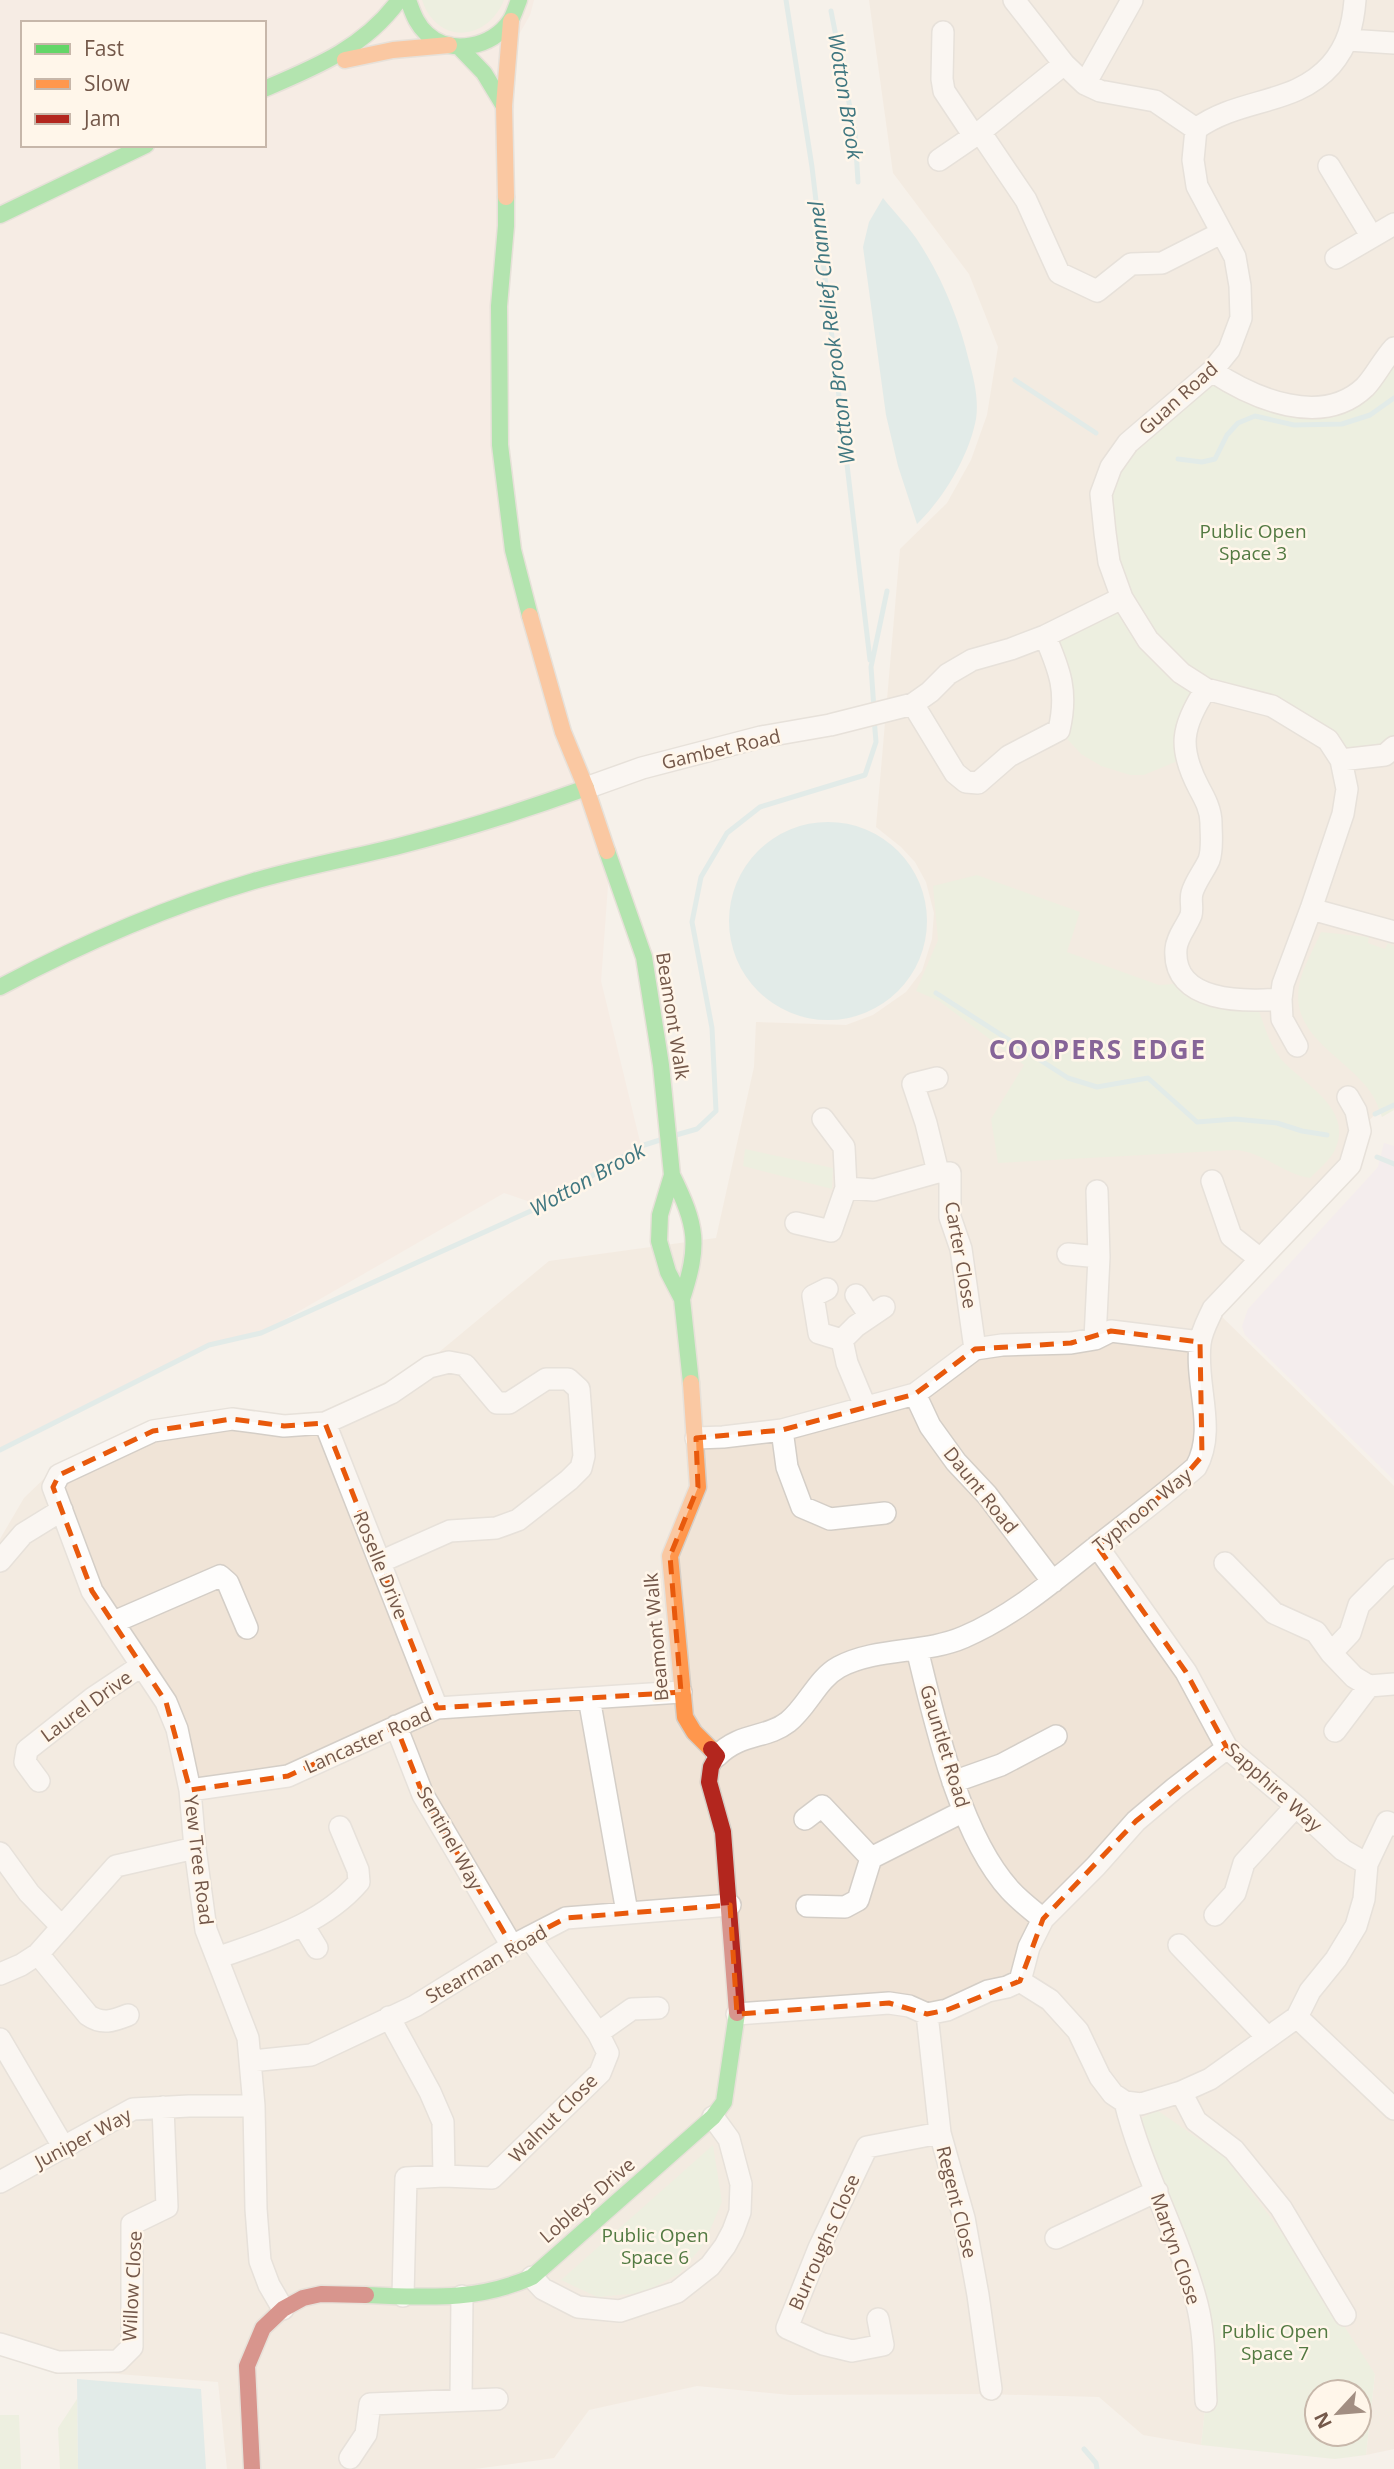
<svg xmlns="http://www.w3.org/2000/svg" width="1394" height="2469" font-family="'Open Sans',sans-serif">
<style>
.residential{fill:#f0e4d7}
.commercial{fill:#f6e6dd;fill-rule:evenodd}
.education{fill:#f2e8f2}
.green{fill:#e3edd5;fill-rule:evenodd}
.water{fill:#cbe4e6}
.lines{fill:none;stroke-linecap:round;stroke-linejoin:round}
.stream{stroke:#cbe4e6;stroke-width:5}
.street-casing{stroke:#d4cec7;stroke-width:24}
.fast-casing{stroke:#d5cec6;stroke-width:19}
.slow-casing{stroke:#d5cec6;stroke-width:19}
.jam-casing{stroke:#d5cec6;stroke-width:19}
.street{stroke:#fefdfc;stroke-width:21}
.fast{stroke:#63d668;stroke-width:16}
.slow{stroke:#ff974d;stroke-width:16}
.jam{stroke:#b3261e;stroke-width:16}
.marked{fill:none;stroke:#e8590c;stroke-width:5;stroke-dasharray:14 9;stroke-linejoin:round}
.labels{text-anchor:middle;dominant-baseline:central;stroke-width:5;stroke-linejoin:round;paint-order:stroke}
.street-label{font-size:19px;fill:#74584a;stroke:#fff6ea}
.park-label{font-size:19px;fill:#537a42;stroke:#fff6ea}
.water-label{font-size:21px;font-style:italic;fill:#407780;stroke:#fff6ea}
.district-label{font-size:26px;font-weight:bold;letter-spacing:2px;fill:#866598;stroke:#fff6ea}
</style>
<rect width="100%" height="100%" fill="#f6f1ea"/>
<path class="residential" d="M869 0H1394V1102L1375 1114 1360 1131 1350 1165 1214 1309 1394 1486V2449L1366 2455 1375 2374 1166 2196 1206 2401 1201 2445 1143 2435 1099 2397 984 2394 790 2395 697 2386 589 2410 554 2458 475 2469H227L218 2382 56 2369 0 2353V1539L24 1498 54 1469 149 1427 328 1413 438 1353 549 1261 716 1238 754 1067 756 1022 846 1025 873 1015 906 992 922 971 932 939 934 913 926 882 915 862 901 847 876 827 900 549 947 503 971 460 987 415 998 347 969 274 893 173Z"/>
<path class="commercial" d="M0 0H534L530 15 517 38 500 445 537 643 610 857 601 981 641 1146 542 1206 504 1193 261 1333 209 1345 0 1450ZM23 23H264V145H23Z"/>
<path class="education" d="M1384 1143 1394 1146V1480L1245 1335 1242 1326 1248 1309 1378 1167Z"/>
<path class="green" d="M422 0H504C487 42 437 45 422 0Z
M1394 348V747L1341 760 1328 740 1206 690 1185 758 1144 775H1130L1101 766 1081 754 1059 730 1045 636 1122 598 1109 562 1111 467 1212 371 1327 407Z
M977 875 1080 912 1067 952 1159 985 1188 983 1255 999C1262 1018 1268 1043 1281 1059 1303 1084 1354 1108 1335 1150 1330 1160 1318 1170 1310 1178 1283 1174 1263 1152 1235 1150L998 1163 991 1119 1024 1065 939 1001 916 991 938 940 933 886Z
M1321 932 1369 937 1368 943 1385 949 1388 943 1394 946V1110L1382 1117C1379 1109 1376 1100 1371 1093 1347 1057 1290 1037 1299 986 1302 968 1314 949 1321 932Z
M745 1149 833 1168 832 1189 743 1166Z
M1157 2110 1226 2158 1300 2257 1375 2374 1366 2455 1335 2459 1201 2445 1206 2401 1166 2196 1140 2119ZM1317 2392H1359V2434H1317Z
M713 2145 722 2202 704 2244 679 2274 643 2293 597 2297 561 2280Z
M77 2399 78 2469H60L58 2428Z
M0 2415H19L21 2469H0Z"/>
<path class="water" d="M883 198C895 213 910 228 920 244 943 280 959 319 969 361 974 379 979 400 976 419 969 456 944 498 917 524L898 466 886 415 863 247 869 222Z
M729 921a99 99 0 1 1 198 0a99 99 0 1 1-198 0Z
M77 2379 201 2389 206 2469H78Z"/>
<g class="lines">
<path class="stream" d="M786 0 812 167 870 660
M831 11 855 133 858 182
M1015 380 1096 433
M1178 459 1202 462 1215 459 1227 435 1238 423 1255 416 1294 425 1342 424 1370 415 1394 398
M874 709 871 667 887 591
M936 993 1068 1078 1097 1087 1148 1078 1197 1122 1235 1119 1277 1123 1302 1131 1327 1135
M1375 1114 1394 1105
M676 1135 697 1129 716 1111 712 1028 692 922 701 877 727 833 760 807 865 775 876 742 874 718
M1377 1157 1394 1164
M0 1450 209 1345 261 1333 542 1206 641 1146 660 1140
M1084 2449 1096 2463 1097 2469"/>
<g class="street-casing">
<path id="street" d="M1014 0 1064 64 1085 84 1100 91 1155 101 1196 129
M943 32 942 79 944 91 974 136
M1348 40 1394 43
M1064 64 980 132 1026 200 1059 273 1097 291 1131 264 1162 263 1221 233
M1085 84 1132 0
M939 160 980 132
M1329 166 1372 237
M1336 258 1394 224
M1212 371C1254 399 1322 428 1365 387 1374 378 1383 360 1394 348
M1206 689C1181 727 1178 748 1199 788 1205 799 1211 810 1211 823 1211 834 1213 849 1209 860 1204 871 1195 882 1192 893 1190 900 1193 908 1191 915 1187 926 1177 936 1176 949 1172 1003 1244 1002 1281 999
M913 704 955 773 966 782 978 783 1009 756 1059 730C1068 692 1060 671 1045 636
M1341 760 1385 755 1394 747
M586 788 642 768 761 737 830 725 913 704 930 692 948 674 972 660 1011 649 1045 636 1122 598
M1311 909 1394 932
M1297 1046 1282 1019 1281 999 1283 984 1311 909 1343 814 1347 789 1341 760 1328 740 1272 706 1206 689 1181 673 1148 640 1122 598 1109 562 1105 533 1101 494 1111 467 1128 443 1212 371 1229 350 1241 318 1240 286 1235 257 1197 186 1193 160 1196 129C1240 97 1295 106 1331 65 1348 45 1353 25 1355 0
M937 1078 913 1084 926 1123 938 1172
M1212 1181 1231 1236 1260 1259
M846 1188 874 1190 938 1172 950 1173V1217L961 1249 975 1349
M796 1223 831 1231 846 1188 844 1147 823 1119
M1068 1254 1099 1257
M827 1289 813 1296 819 1333 842 1340
M856 1295 870 1316
M1095 1339 1099 1257 1097 1191
M915 1394 930 1426 956 1462 987 1495 1053 1582
M865 1406 847 1363 842 1340 856 1326 884 1307
M325 1423 437 1708
M782 1430 787 1467 802 1507 830 1519 885 1513
M696 1438 723 1437 782 1430 915 1394 975 1349 1002 1345 1071 1343 1095 1339 1111 1331 1200 1342
M1097 1546 1186 1672 1227 1748 1296 1806 1343 1850 1367 1864 1387 1822 1394 1825
M0 1561 23 1534 62 1510
M1225 1563 1274 1613 1316 1632 1331 1653 1354 1677 1369 1686 1394 1684
M114 1622 220 1576 228 1583 247 1628
M917 1649C935 1722 959 1834 1010 1890 1020 1901 1032 1910 1043 1919L1029 1947 1020 1981
M1331 1653 1350 1633 1359 1605 1394 1570
M589 1698 627 1912
M396 1726 423 1795 512 1946
M1335 1731 1369 1686
M717 1756C741 1732 766 1739 788 1722 808 1706 817 1679 839 1667 877 1647 925 1654 964 1637 1015 1615 1057 1578 1100 1544 1132 1519 1165 1494 1196 1467 1217 1430 1195 1385 1200 1344 1201 1332 1208 1320 1213 1309L1350 1165 1360 1131 1356 1111 1348 1097
M39 1781 25 1762 27 1750 93 1698 141 1666
M953 1782 1001 1765 1056 1736
M190 1790 288 1776 437 1708 681 1692
M805 1819 822 1806 871 1858
M0 1853 29 1893 62 1927
M807 1906 845 1907 858 1900 871 1858 964 1811
M1215 1915 1235 1893 1244 1863 1296 1806
M1043 1919 1096 1866 1136 1821 1175 1788 1227 1748
M303 1925 317 1948
M529 1937 598 2033
M1179 1945 1267 2037
M38 1954 88 2015C102 2025 113 2021 128 2015
M217 1958C268 1940 323 1924 359 1882L358 1870 340 1827
M0 1974 21 1965 38 1954 116 1866 195 1848
M1020 1981 1050 2000 1078 2031 1100 2077 1113 2094 1125 2102 1141 2104 1181 2092 1210 2079 1297 2017 1310 1991 1336 1959 1356 1926 1364 1899 1367 1864
M737 2014 889 2003 909 2006 927 2014 947 2010 988 1991 1007 1987 1020 1981
M927 2014 940 2133 964 2218 978 2295 991 2389
M389 2017 430 2092 443 2122 444 2176
M1297 2017 1394 2109
M0 2039 64 2148
M251 2061 311 2055 415 2006 512 1946 566 1918 730 1905
M1181 2092 1196 2121 1234 2150 1281 2208 1345 2315
M1125 2102C1142 2171 1179 2235 1197 2304 1205 2335 1204 2369 1206 2401
M0 2182 133 2109 189 2106H254
M1056 2238 1157 2191
M532 2277 543 2289 578 2307 620 2311 677 2292 710 2266 725 2246 733 2231 740 2212 741 2184 729 2139 713 2117
M403 2296 406 2178 444 2176 492 2178 600 2073 608 2053 598 2033 632 2009 658 2008
M283 2309 269 2285 260 2261 256 2209 254 2106 248 2038 206 1930 195 1848 190 1790 177 1729 166 1702 92 1591 53 1487 59 1475 153 1431 232 1419 284 1426 325 1423 391 1393 429 1367 449 1362 465 1365 497 1403H509L546 1379H568L579 1389 584 1456 581 1468 569 1480 518 1520 496 1528 450 1531 380 1562
M878 2319 883 2345 852 2351 823 2344 787 2328 819 2248 867 2147 940 2133
M0 2344 58 2362 118 2361 132 2347V2224L167 2207 163 2107
M461 2400 462 2296
M350 2458 366 2434 370 2404 497 2399"/>
</g>
<g class="fast-casing">
<path id="fast" d="M408 0C413 13 416 24 427 34 451 56 493 47 510 21 514 15 516 7 519 0
M459 47 484 73 504 106
M264 89C316 67 365 47 399 0
M506 197V226L499 306 500 445 513 550 530 616
M0 215 146 145
M607 851 644 957 661 1065 672 1175 660 1215 659 1241 668 1272 682 1299 691 1383
M0 987C81 944 166 907 254 881 302 867 351 858 399 846 462 830 525 810 586 788
M672 1175C697 1226 700 1244 682 1299
M366 2295C426 2297 475 2302 532 2277L713 2117 724 2102 737 2013"/>
</g>
<g class="slow-casing">
<path id="slow" d="M345 60 393 50 449 45
M506 197 504 106 511 21
M530 616 563 732 586 788 607 851
M691 1383 698 1487 670 1556 685 1717 694 1732 711 1749"/>
</g>
<g class="jam-casing">
<path id="jam" d="M711 1749 717 1756 711 1767 709 1782 723 1832 737 2013
M252 2469 247 2366 263 2328 283 2309 303 2298 321 2294 366 2295"/>
</g>
<use href="#street" class="street"/>
<use href="#fast" class="fast"/>
<use href="#slow" class="slow"/>
<use href="#jam" class="jam"/>
</g>
<path d="M0 0H1394V2469H0ZM1111 1331 1200 1342 1202 1456 1183 1478 1097 1546 1186 1672 1227 1748 1136 1821 1043 1919 1020 1981 947 2010 927 2014 889 2003 737 2014 730 1905 566 1918 512 1946 423 1795 396 1726 288 1776 190 1790 166 1702 92 1591 53 1487 59 1475 153 1431 232 1419 284 1426 325 1423 437 1708 681 1692 670 1556 698 1487 696 1438 782 1430 915 1394 975 1349 1071 1343Z" fill="#f6f1ea" fill-opacity=".55" fill-rule="evenodd"/>
<path class="marked" d="M1111 1331 1200 1342 1202 1456 1183 1478 1097 1546 1186 1672 1227 1748 1136 1821 1043 1919 1020 1981 947 2010 927 2014 889 2003 737 2014 730 1905 566 1918 512 1946 423 1795 396 1726 288 1776 190 1790 166 1702 92 1591 53 1487 59 1475 153 1431 232 1419 284 1426 325 1423 437 1708 681 1692 670 1556 698 1487 696 1438 782 1430 915 1394 975 1349 1071 1343Z"/>
<g class="labels">
<g class="street-label">
<text transform="translate(1178 398) rotate(-42)">Guan Road</text>
<text transform="translate(721 749) rotate(-13)">Gambet Road</text>
<text transform="translate(673 1016) rotate(81)">Beamont Walk</text>
<text transform="translate(961 1255) rotate(80)">Carter Close</text>
<text transform="translate(981 1490) rotate(51)">Daunt Road</text>
<text transform="translate(1142 1510) rotate(-39)">Typhoon Way</text>
<text transform="translate(381 1565) rotate(68)">Roselle Drive</text>
<text transform="translate(656 1637) rotate(-95)">Beamont Walk</text>
<text transform="translate(86 1706) rotate(-36)">Laurel Drive</text>
<text transform="translate(368 1740) rotate(-24)">Lancaster Road</text>
<text transform="translate(945 1746) rotate(73)">Gauntlet Road</text>
<text transform="translate(1274 1787) rotate(42)">Sapphire Way</text>
<text transform="translate(450 1838) rotate(61)">Sentinel Way</text>
<text transform="translate(199 1860) rotate(83)">Yew Tree Road</text>
<text transform="translate(486 1964) rotate(-30)">Stearman Road</text>
<text transform="translate(553 2118) rotate(-45)">Walnut Close</text>
<text transform="translate(83 2138) rotate(-28)">Juniper Way</text>
<text transform="translate(587 2200) rotate(-41)">Lobleys Drive</text>
<text transform="translate(957 2202) rotate(76)">Regent Close</text>
<text transform="translate(824 2242) rotate(-66)">Burroughs Close</text>
<text transform="translate(1176 2249) rotate(71)">Martyn Close</text>
<text transform="translate(132 2286) rotate(-87)">Willow Close</text>
</g>
<g class="park-label">
<text x="1253" y="531">Public Open<tspan x="1253" dy="22">Space 3</tspan></text>
<text x="655" y="2235">Public Open<tspan x="655" dy="22">Space 6</tspan></text>
<text x="1275" y="2331">Public Open<tspan x="1275" dy="22">Space 7</tspan></text>
</g>
<g class="water-label">
<text transform="translate(846 96) rotate(81)">Wotton Brook</text>
<text transform="translate(831 333) rotate(-97)">Wotton Brook Relief Channel</text>
<text transform="translate(587 1179) rotate(-29)">Wotton Brook</text>
</g>
<g class="district-label">
<text x="1098" y="1049">COOPERS EDGE</text>
</g>
</g>
<rect x="21" y="21" width="245" height="126" fill="#fff6ea" stroke="#c7b7aa" stroke-width="2"/>
<rect x="35" y="44" width="35" height="10" fill="#63d668" stroke="#c7b7aa" stroke-width="2"/>
<text x="84" y="56" font-size="21" fill="#74584a">Fast</text>
<rect x="35" y="79" width="35" height="10" fill="#ff974d" stroke="#c7b7aa" stroke-width="2"/>
<text x="84" y="91" font-size="21" fill="#74584a">Slow</text>
<rect x="35" y="114" width="35" height="10" fill="#b3261e" stroke="#c7b7aa" stroke-width="2"/>
<text x="84" y="126" font-size="21" fill="#74584a">Jam</text>
<g transform="translate(1338 2413) rotate(244)"><circle r="33" fill="#fff6ea" stroke="#c7b7aa" stroke-width="2"/>
<path d="M0-5L12 26L0 18L-12 26Z" fill="#a28e82"/>
<text y="-10" font-size="19" font-weight="bold" text-anchor="middle" fill="#74584a">N</text>
</g>
</svg>
